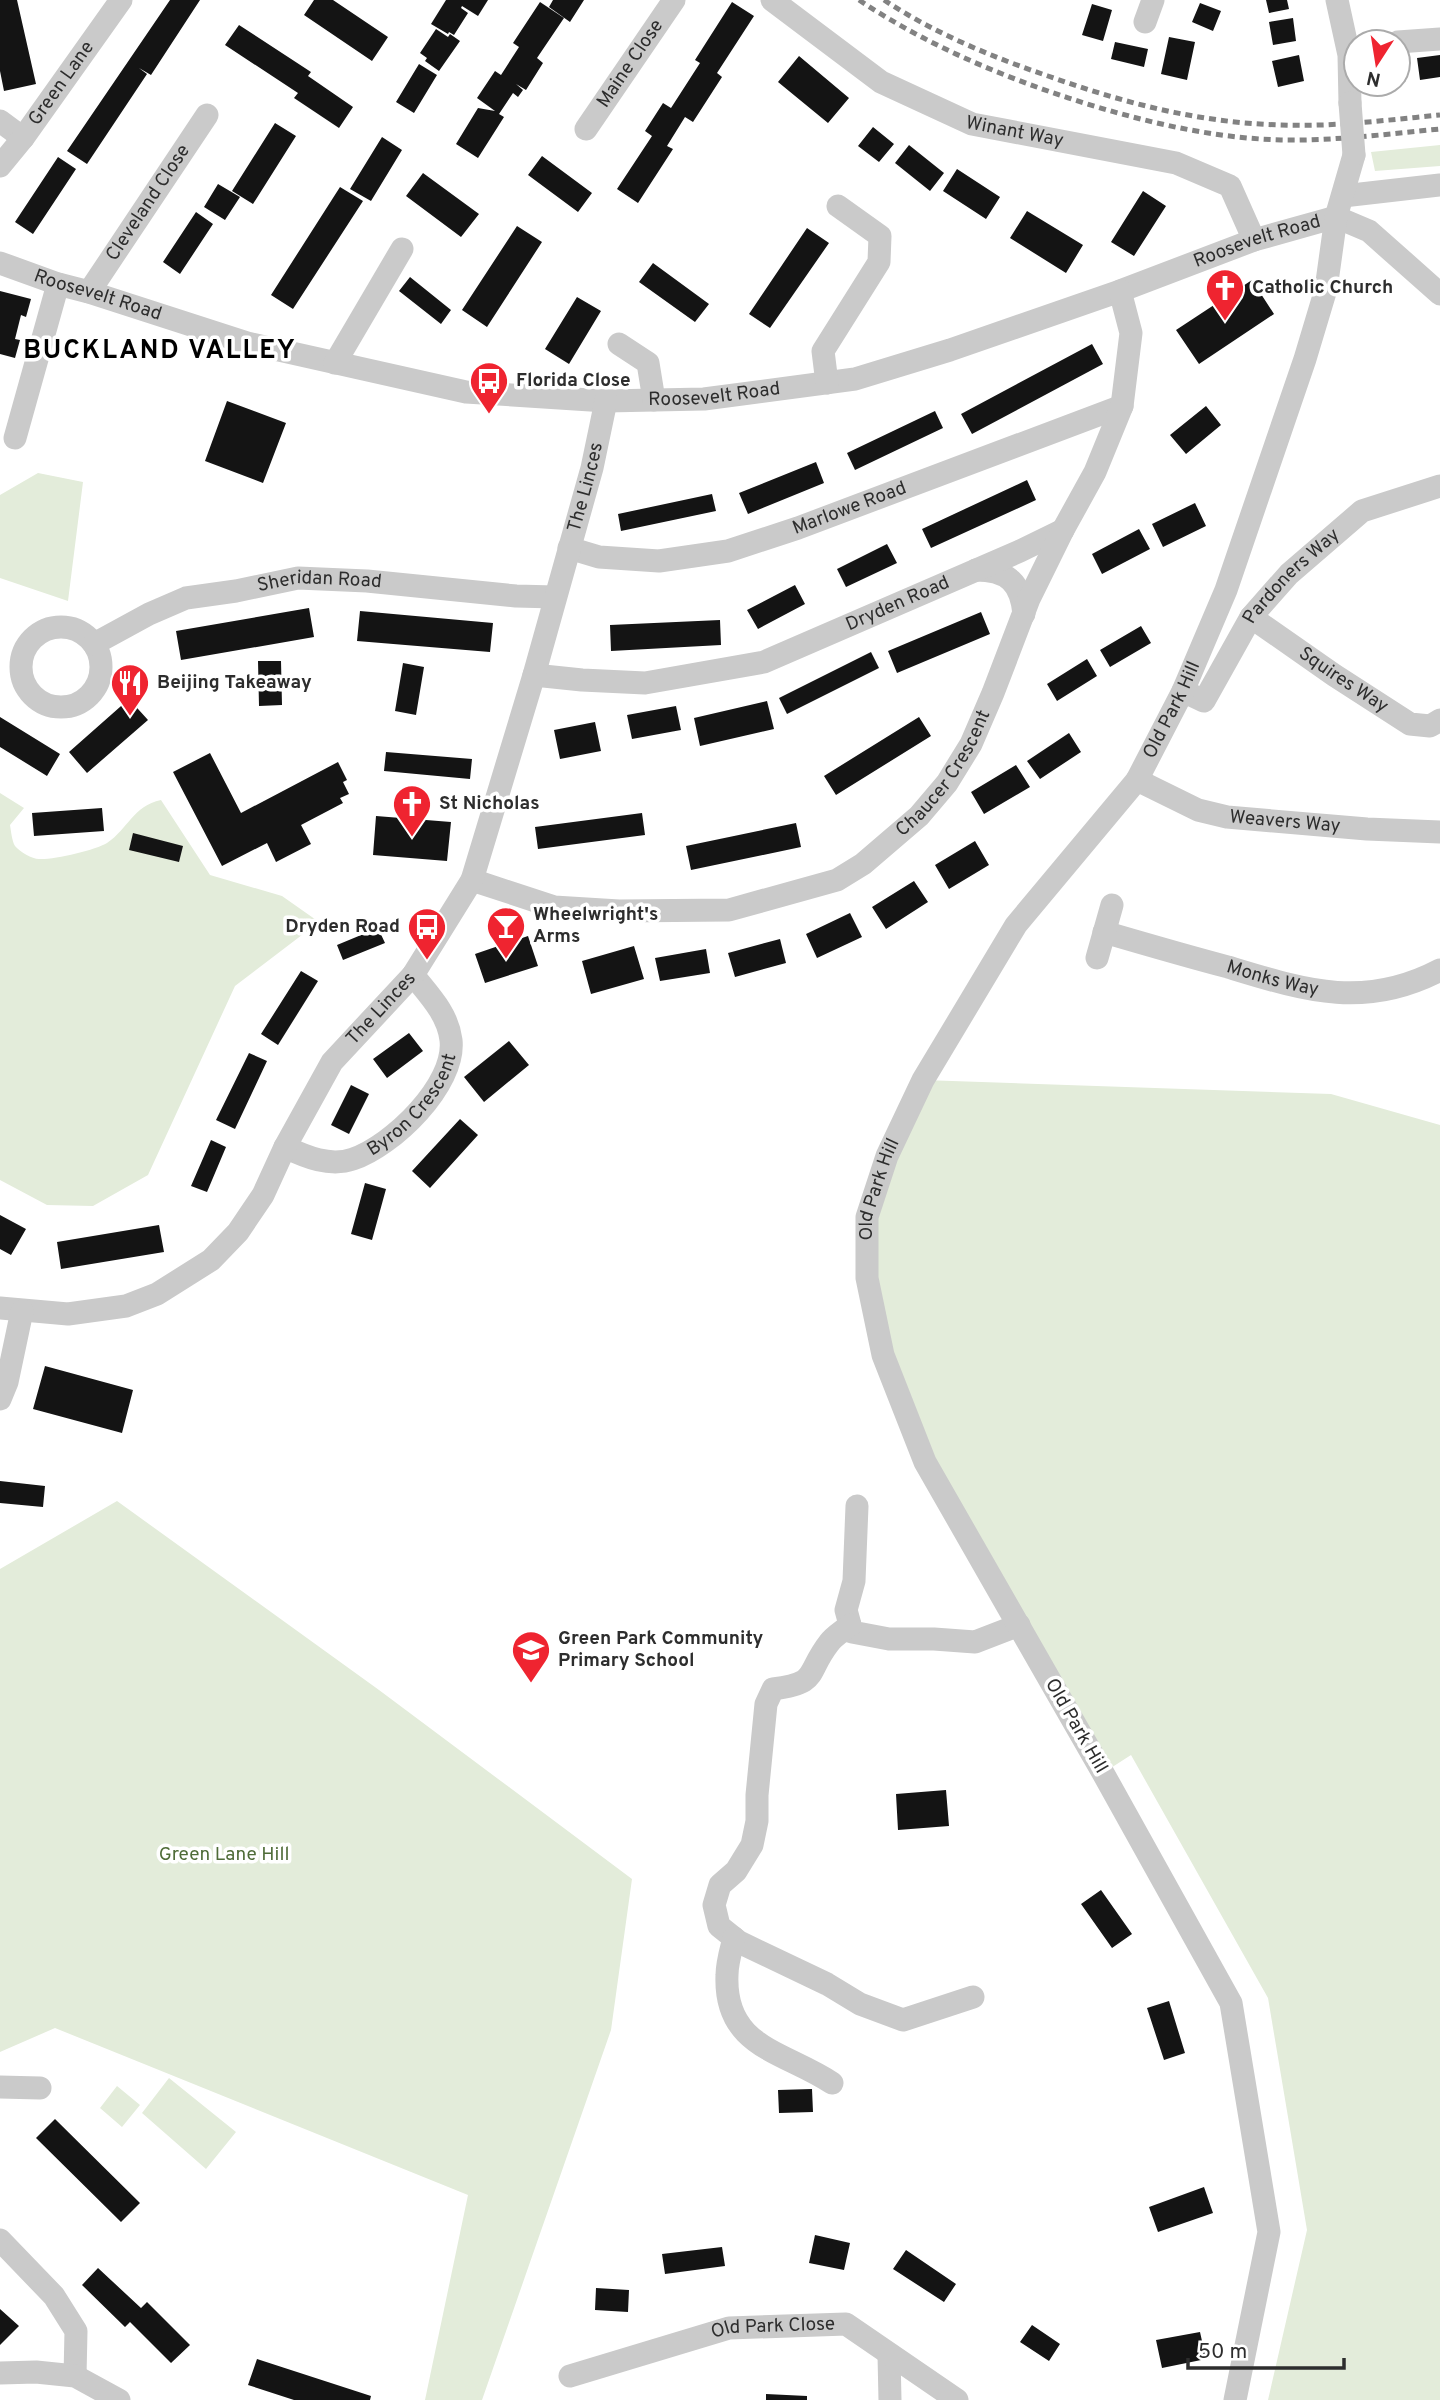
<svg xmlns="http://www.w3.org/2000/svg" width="1440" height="2400" font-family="Overpass,sans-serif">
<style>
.green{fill:#e3ecda}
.building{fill:#141414}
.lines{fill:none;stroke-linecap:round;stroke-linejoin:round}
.minor{stroke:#cacaca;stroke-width:23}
.rail{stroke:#828282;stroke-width:5;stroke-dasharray:7 5;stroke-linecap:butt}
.minor-bridge{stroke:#cacaca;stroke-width:23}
.labels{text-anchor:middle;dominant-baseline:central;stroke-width:7;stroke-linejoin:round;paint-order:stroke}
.street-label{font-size:19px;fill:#2d2d2d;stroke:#fff}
.poi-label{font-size:19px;font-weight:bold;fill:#2d2d2d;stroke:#fff;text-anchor:start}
.park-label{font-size:19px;fill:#4f6c38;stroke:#fff}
.district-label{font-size:26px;font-weight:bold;letter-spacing:2px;fill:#000;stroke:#fff}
</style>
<rect width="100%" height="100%" fill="#fff"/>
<path class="green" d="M1440 145V166L1375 171 1371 152Z
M38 473 83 482 68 601 0 578V495Z
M0 793 24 808 10 825C11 831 12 841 15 846 20 852 32 859 39 859 53 860 96 850 107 843 128 829 133 806 161 800L210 875 282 896 319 922 235 986 148 1175 93 1206 47 1205 0 1180Z
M923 1080 1331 1094 1440 1125V2400H1268L1307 2230 1268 1998 1131 1755 1103 1773 925 1462 867 1278 887 1156Z
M117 1501 379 1690 632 1879 611 2030 482 2400H425L468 2195 55 2028 0 2052V1569Z
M169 2078 236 2132 206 2169 142 2113Z
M117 2086 140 2105 122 2127 100 2108Z"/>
<path class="building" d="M0 0H17L36 84 4 91 0 71Z
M170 0H200L151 75 139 68 147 74 87 164 67 151Z
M314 0H333L388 37 372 61 304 15Z
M446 0H488L478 16 462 6 461 8 468 13 454 35 449 32 448 34 431 24Z
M553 0H584L570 22 549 7Z
M1266 0H1287L1289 9 1269 13Z
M540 2 564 18 537 58 543 63 526 90 516 84 523 90 518 97 513 93 499 114 504 117 478 158 456 144 478 108 495 111 477 98 495 71 501 75 519 47 513 43Z
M732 2 754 16 717 73 722 77 693 122 685 117 667 146 673 149 638 203 617 189 652 136 645 131 663 103 671 108 700 63 695 60Z
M1200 3 1221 11 1213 31 1192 22Z
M1092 4 1112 10 1103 41 1082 35Z
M1293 18 1296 41 1273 45 1269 22Z
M239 25 311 72 308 76 353 107 339 128 294 98 298 93 225 45Z
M436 29 448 37 450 34 460 41 439 71 425 61 427 58 420 53Z
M1169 37 1195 42 1187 80 1161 74Z
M1115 42 1148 49 1144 67 1111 59Z
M1299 55 1304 81 1278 87 1272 61Z
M1398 55H1401L1406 81 1398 83Z
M1440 55V77L1420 80 1417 58Z
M799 56 849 98 828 123 778 82Z
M419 64 437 75 414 113 396 102Z
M275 123 296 136 253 204 232 191Z
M873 127 894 144 879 162 858 146Z
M382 137 402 150 371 201 350 189Z
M909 145 944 173 930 191 895 163Z
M542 156 592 193 578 212 528 175Z
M58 157 76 169 33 234 15 222Z
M957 169 1000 197 986 219 943 191Z
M423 173 479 214 461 237 406 196Z
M218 184 240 197 225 220 204 207Z
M340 187 363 201 293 309 271 295Z
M1143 191 1166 206 1134 256 1111 242Z
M1027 211 1083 245 1066 273 1010 238Z
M196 212 213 224 180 274 163 262Z
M517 226 542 242 487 327 462 310Z
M807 228 829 243 770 328 749 314Z
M653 263 709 304 695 322 639 282Z
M410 277 451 310 441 324 399 291Z
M1252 280 1274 314 1199 364 1176 330Z
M0 291 31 299 26 317 21 315 15 339 20 340 15 358 0 354Z
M577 297 601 311 569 364 545 349Z
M1092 344 1103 364 972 434 961 414Z
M227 401 286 423 263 483 205 461Z
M1206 406 1221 425 1186 454 1170 435Z
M935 411 943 428 855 470 847 453Z
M816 462 824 483 748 514 739 493Z
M1027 480 1036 500 931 548 922 529Z
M712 494 716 511 621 531 618 514Z
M1195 503 1206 526 1163 547 1152 524Z
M1139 529 1150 549 1102 574 1092 554Z
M887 544 897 563 846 587 837 569Z
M795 585 805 604 758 629 747 610Z
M309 608 314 637 181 660 176 631Z
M360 611 493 623 490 652 357 641Z
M981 612 990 634 897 673 888 651Z
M720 620 721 645 611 651 610 625Z
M1141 626 1151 643 1110 667 1100 650Z
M871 652 879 668 787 714 779 698Z
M1087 659 1097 676 1057 701 1047 684Z
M258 661H281L282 705 259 706Z
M403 663 424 667 416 715 395 711Z
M129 699 148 720 87 773 69 752Z
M767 701 774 729 700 746 694 718Z
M676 706 681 730 632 739 627 715Z
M0 717 60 754 47 776 0 747Z
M919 717 931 736 836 795 824 776Z
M595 722 601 751 560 759 554 730Z
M1069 733 1081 752 1040 779 1027 761Z
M386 752 472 759 470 779 384 771Z
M210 753 241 813 338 762 347 780 343 782 349 794 340 798 343 803 301 825 311 844 276 862 267 843 222 866 173 772Z
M1016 765 1030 787 984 814 971 792Z
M102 808 104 831 34 836 32 813Z
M642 813 645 835 538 849 535 827Z
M376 816 451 822 447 861 373 855Z
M796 823 801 847 691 870 686 846Z
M133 833 183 846 179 862 129 850Z
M975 841 989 865 949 889 935 865Z
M914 881 928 902 886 929 872 907Z
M850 913 862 937 817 958 806 934Z
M378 928 385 943 343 960 337 945Z
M528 936 538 966 485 983 475 954Z
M780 939 786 963 735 977 728 953Z
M634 946 644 979 591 994 582 961Z
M706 949 710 973 660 981 655 958Z
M301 971 318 981 278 1045 261 1034Z
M409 1033 423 1051 387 1078 373 1059Z
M509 1041 529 1065 484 1102 464 1077Z
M249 1053 267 1061 235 1129 216 1120Z
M351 1085 369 1094 349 1134 331 1125Z
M460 1119 478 1135 430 1188 412 1171Z
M211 1140 226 1147 207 1192 191 1186Z
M365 1183 386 1189 372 1240 351 1234Z
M0 1215 26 1229 11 1255 0 1249Z
M159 1225 164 1252 61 1269 57 1242Z
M45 1366 133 1390 122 1433 33 1409Z
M0 1481 45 1486 43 1507 0 1503Z
M946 1790 949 1826 898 1830 896 1794Z
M1101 1890 1132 1934 1112 1948 1081 1904Z
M1169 2001 1185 2053 1164 2060 1147 2008Z
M812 2089 813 2112 779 2113 778 2090Z
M55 2119 140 2203 121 2222 36 2138Z
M1204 2187 1213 2213 1158 2232 1149 2207Z
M815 2235 850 2243 844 2270 809 2263Z
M722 2247 725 2266 665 2274 662 2254Z
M906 2250 956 2284 944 2302 893 2269Z
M98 2268 141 2308 147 2302 190 2345 171 2363 130 2322 125 2327 82 2285Z
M596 2288 629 2290 628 2312 595 2310Z
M0 2309 19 2326 0 2345Z
M1032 2325 1060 2344 1049 2361 1020 2342Z
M1200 2332 1206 2359 1162 2368 1156 2340Z
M257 2359 371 2396 370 2400H294L248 2385Z
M766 2394 807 2396V2400H766Z"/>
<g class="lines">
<g class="minor">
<path id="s1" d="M772 0 881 82 972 124 1176 163 1230 186 1254 240"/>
<path d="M1337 0 1349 55 1350 103"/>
<path d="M1145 22 1153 0"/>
<path d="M1398 42 1440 39"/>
<path d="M0 121 23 138"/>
<path id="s2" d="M586 129 674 0"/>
<path id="s3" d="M0 166 23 138 121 0"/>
<path d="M1343 196 1440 185"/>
<path d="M1336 217 1369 231 1440 294"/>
<path id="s4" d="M0 263 58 284 89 292 247 343 466 392 606 401 704 399 855 379 950 350 1120 291 1254 240 1336 217"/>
<path id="s5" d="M89 292 207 115"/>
<path d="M619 344 648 363 654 400"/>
<path d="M335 363 402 249"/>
<path d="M827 383 823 351 879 262 880 236 838 206"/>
<path d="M15 438 58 284"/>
<path id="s6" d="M569 548 599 557 659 561 728 551 798 528 1122 406"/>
<path d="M976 570C1008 570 1021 583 1024 614"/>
<path id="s7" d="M1251 617 1334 675 1410 724 1430 726 1440 720"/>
<circle cx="61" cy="667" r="40"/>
<path id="s8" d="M94 644 149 614 186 598 236 591 298 578 367 581 516 596 555 597"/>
<path id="s9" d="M534 675 582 680 645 683 764 662 1020 551 1063 530"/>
<path id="s10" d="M1183 691 1204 701 1251 617 1289 574 1362 511 1440 486"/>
<path id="s11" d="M1137 780 1198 810 1227 817 1367 829 1440 832"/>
<path id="s12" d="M472 880 554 907 619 911 729 910 837 880 863 864 919 816 947 783 971 744 993 693 1029 599 1063 530 1095 472 1122 406 1131 333 1120 291"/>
<path id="s13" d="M1104 932C1145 944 1186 956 1228 967 1304 990 1364 1010 1440 970"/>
<path d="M1097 958 1112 905"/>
<path id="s14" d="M285 1147C306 1157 330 1167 353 1159 392 1146 456 1085 451 1040 448 1014 429 995 413 975"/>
<path id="s15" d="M0 1308 68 1314 126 1306 157 1294 211 1260 238 1232 263 1195 285 1147 332 1062 413 975 472 880 534 675 592 468 606 401"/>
<path d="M0 1399 7 1382 22 1311"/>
<path d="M857 1506 854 1581 846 1610 852 1632 889 1639H934L975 1642 1019 1625"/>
<path d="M850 1625C843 1631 834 1636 829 1643 805 1674 820 1683 773 1689L766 1704 757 1795V1821L752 1845 736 1871 720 1885 714 1905 719 1926 739 1942 827 1984 860 2004 903 2020 973 1997"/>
<path d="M734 1938C731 1950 727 1963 727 1975 724 2048 784 2051 832 2083"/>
<path d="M0 2087 40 2088"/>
<path d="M0 2240 54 2296 76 2331 75 2376"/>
<path d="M889 2355 890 2400"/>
<path d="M0 2373 36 2372 75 2376 119 2400"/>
<path id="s16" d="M570 2376 729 2328 846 2324 957 2400"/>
<path id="s17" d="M1235 2400 1269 2232 1231 2003 1103 1773 925 1462 883 1355 867 1278V1217L887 1156 923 1080 1016 925 1137 780 1183 691 1226 590 1305 359 1326 289 1336 217 1354 155"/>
</g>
<path class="rail" d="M859 0C928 46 1005 78 1084 103 1149 123 1213 138 1281 140 1334 141 1387 134 1440 129
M884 0C934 33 992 57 1048 76 1124 103 1200 123 1281 125 1334 127 1387 120 1440 115"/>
<path class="minor-bridge" d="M1350 103 1354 155"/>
</g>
<defs>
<g id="church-pin" transform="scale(2.0125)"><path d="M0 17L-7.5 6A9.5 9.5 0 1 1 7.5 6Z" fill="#ef2430" stroke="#fff"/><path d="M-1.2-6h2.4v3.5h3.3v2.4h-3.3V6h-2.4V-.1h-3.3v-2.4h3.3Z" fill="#fff"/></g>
<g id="bus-pin" transform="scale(2.0125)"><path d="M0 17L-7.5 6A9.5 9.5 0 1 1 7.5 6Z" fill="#ef2430" stroke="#fff"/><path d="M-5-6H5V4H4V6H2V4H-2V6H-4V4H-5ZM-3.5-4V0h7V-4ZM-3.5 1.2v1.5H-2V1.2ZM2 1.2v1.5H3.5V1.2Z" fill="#fff"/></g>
<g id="restaurant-pin" transform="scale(2.0125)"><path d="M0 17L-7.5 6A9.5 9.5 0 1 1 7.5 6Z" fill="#ef2430" stroke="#fff"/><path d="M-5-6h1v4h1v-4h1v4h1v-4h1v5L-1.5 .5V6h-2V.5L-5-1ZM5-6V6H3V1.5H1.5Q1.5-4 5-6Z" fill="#fff"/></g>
<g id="bar-pin" transform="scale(2.0125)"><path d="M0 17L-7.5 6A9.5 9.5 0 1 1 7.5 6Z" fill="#ef2430" stroke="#fff"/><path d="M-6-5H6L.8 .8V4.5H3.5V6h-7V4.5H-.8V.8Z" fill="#fff"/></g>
<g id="school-pin" transform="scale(2.0125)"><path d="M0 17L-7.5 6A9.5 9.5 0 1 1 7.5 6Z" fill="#ef2430" stroke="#fff"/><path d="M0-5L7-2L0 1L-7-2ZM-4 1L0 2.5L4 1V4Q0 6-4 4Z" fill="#fff"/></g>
</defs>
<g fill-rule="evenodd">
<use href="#church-pin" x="1225" y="288"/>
<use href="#bus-pin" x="489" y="381"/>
<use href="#restaurant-pin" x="130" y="683"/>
<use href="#church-pin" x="412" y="804"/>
<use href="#bar-pin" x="506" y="926"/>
<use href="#bus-pin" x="427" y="927"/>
<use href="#school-pin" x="531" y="1650"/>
</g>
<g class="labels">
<g class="street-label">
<text stroke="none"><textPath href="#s2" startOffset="79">Maine Close</textPath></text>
<text stroke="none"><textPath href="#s3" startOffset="103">Green Lane</textPath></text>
<text stroke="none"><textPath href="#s1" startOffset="280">Winant Way</textPath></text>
<text stroke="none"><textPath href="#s5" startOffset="107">Cleveland Close</textPath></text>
<text stroke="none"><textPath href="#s4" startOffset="1300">Roosevelt Road</textPath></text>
<text stroke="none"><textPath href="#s4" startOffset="103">Roosevelt Road</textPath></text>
<text stroke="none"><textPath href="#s4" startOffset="733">Roosevelt Road</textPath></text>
<text stroke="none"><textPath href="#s15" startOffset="1097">The Linces</textPath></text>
<text stroke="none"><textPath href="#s6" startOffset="290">Marlowe Road</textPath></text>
<text stroke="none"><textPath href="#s10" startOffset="177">Pardoners Way</textPath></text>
<text stroke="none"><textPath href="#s8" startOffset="238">Sheridan Road</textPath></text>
<text stroke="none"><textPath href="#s9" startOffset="378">Dryden Road</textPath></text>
<text stroke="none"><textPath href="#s7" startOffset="112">Squires Way</textPath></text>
<text stroke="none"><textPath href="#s17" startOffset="1876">Old Park Hill</textPath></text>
<text stroke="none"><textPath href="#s12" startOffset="527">Chaucer Crescent</textPath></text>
<text stroke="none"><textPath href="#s11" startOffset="156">Weavers Way</textPath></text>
<text stroke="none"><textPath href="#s13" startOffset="175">Monks Way</textPath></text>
<text stroke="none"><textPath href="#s15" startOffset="530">The Linces</textPath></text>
<text stroke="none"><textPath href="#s14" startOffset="154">Byron Crescent</textPath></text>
<text stroke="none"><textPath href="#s17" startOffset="1309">Old Park Hill</textPath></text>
<text transform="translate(1076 1726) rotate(60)">Old Park Hill</text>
<text stroke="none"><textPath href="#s16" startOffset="210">Old Park Close</textPath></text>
</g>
<g class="poi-label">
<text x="1252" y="288">Catholic Church</text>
<text x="516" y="381">Florida Close</text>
<text x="157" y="683">Beijing Takeaway</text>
<text x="439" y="804">St Nicholas</text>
<text x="533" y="915">Wheelwright's<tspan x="533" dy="22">Arms</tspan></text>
<text x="400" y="927" text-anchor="end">Dryden Road</text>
<text x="558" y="1639">Green Park Community<tspan x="558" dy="22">Primary School</tspan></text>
</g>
<g class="park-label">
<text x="224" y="1855">Green Lane Hill</text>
</g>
<g class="district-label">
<text x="160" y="351">BUCKLAND VALLEY</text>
</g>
</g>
<g transform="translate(1377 63) rotate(192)"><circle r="33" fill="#ffffff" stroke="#ababab" stroke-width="2"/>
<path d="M0-5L12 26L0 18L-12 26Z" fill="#ef2430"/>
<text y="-10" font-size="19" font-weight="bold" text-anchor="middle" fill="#2d2d2d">N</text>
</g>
<path d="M1188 2358v10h156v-10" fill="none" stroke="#2d2d2d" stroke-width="3.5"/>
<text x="1198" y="2358" font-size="21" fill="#2d2d2d" stroke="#ffffff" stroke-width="5" paint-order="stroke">50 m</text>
</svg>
